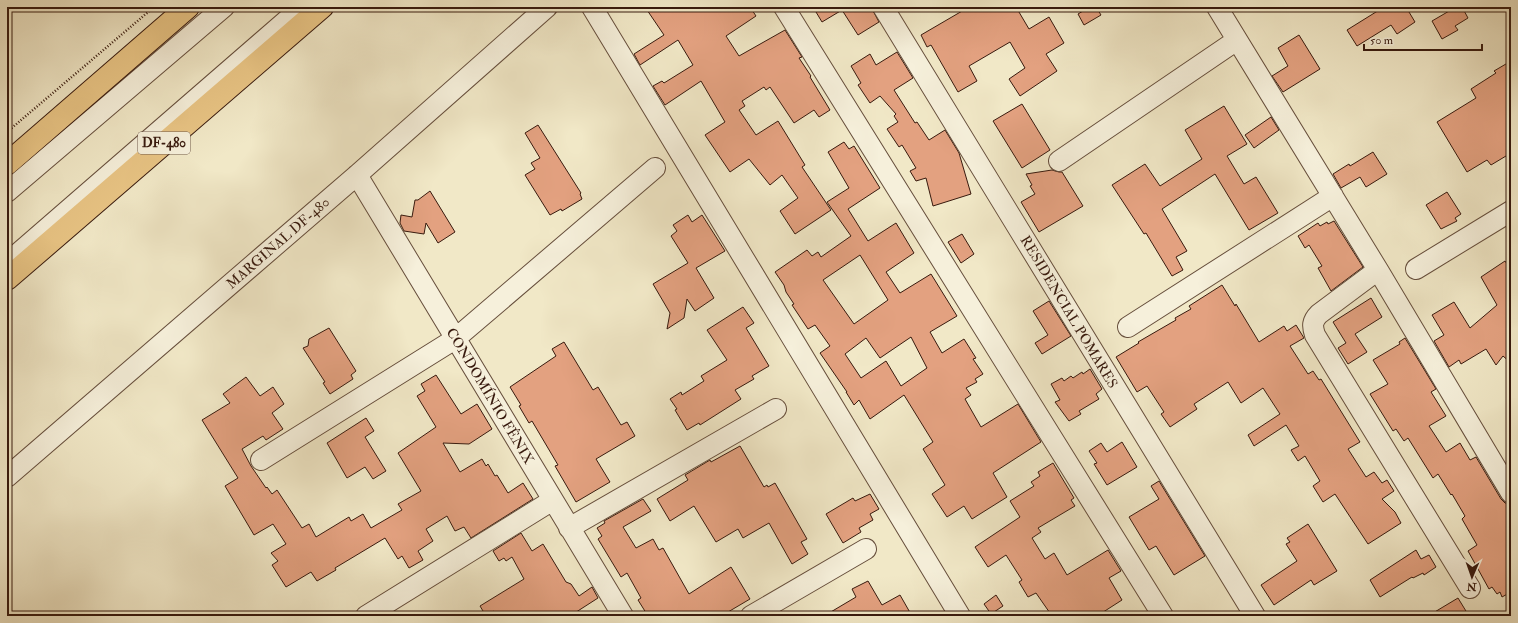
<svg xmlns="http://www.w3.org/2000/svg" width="1518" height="623" font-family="'IM FELL Double Pica',serif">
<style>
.building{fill:#e3a180;stroke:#381a0e;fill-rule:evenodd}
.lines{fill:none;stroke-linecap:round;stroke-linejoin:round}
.minor-casing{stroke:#664e3c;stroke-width:22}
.major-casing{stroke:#381a0e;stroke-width:24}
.path{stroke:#381a0e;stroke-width:2.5;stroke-dasharray:1 2;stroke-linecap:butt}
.minor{stroke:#f6f0db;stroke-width:20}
.major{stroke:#e8c484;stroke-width:22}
.labels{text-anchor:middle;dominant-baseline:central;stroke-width:3;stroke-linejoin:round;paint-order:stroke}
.shield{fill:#f6f0db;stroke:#715a4c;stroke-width:1}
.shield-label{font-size:13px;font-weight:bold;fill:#381a0e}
.street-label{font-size:14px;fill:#381a0e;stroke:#f6f0db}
</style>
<rect width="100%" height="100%" fill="#f1e8c7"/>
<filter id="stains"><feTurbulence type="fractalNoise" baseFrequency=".005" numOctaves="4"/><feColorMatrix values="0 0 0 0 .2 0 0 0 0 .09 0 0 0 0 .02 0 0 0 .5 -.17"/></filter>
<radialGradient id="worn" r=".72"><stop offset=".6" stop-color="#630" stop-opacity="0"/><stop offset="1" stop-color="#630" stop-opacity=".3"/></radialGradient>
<path class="building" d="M645 7H750L756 16 726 36 739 56 785 30 802 57 799 58 811 76 810 77 830 110 819 117 814 110 794 123 770 87 766 90 764 87 742 101 745 106 739 110 756 135 778 121 805 165 802 167 831 210 795 234 780 211 798 198 782 175 770 185 749 159 730 172 705 135 725 122 701 81 665 105 653 86 662 81 664 83 693 65 678 40 640 65 634 54 664 35Z
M813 7H871L879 22 858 35 842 10 822 22Z
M969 7H1016L1029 29 1049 17 1064 43 1046 54 1057 71 1020 96 1009 79 1025 68 1010 42 969 66 977 81 958 92 931 45 927 47 921 35Z
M1080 7H1096L1101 15 1084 25 1078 14 1083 11Z
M1384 7H1406L1415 22 1397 34 1391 25 1357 46 1347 30Z
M1456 7H1462L1468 18 1455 26 1458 30 1442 39 1432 21Z
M1299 35 1320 69 1283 92 1272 76 1288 66 1278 48Z
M897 52 913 78 894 90 915 123 917 122 929 140 945 130 959 153 971 194 933 206 926 178 916 181 910 171 916 168 902 145 899 147 887 129 898 122 894 116 896 114 880 96 870 103 858 85 861 83 851 66 870 54 876 65Z
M1511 61V153L1491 165 1487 160 1467 172 1437 122 1476 98 1471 89 1496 73 1494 71Z
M1022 104 1050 150 1022 168 993 121Z
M1224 106 1247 144 1227 156 1244 184 1256 177 1278 213 1249 230 1215 174 1162 209 1187 251 1176 257 1183 270 1172 276 1146 233 1144 234 1112 185 1145 164 1160 186 1202 159 1185 130Z
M1271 117 1279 130 1254 148 1245 135Z
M538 125 581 193 580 194 582 199 562 211 561 209 550 215 525 175 535 169 531 163 540 158 525 133Z
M844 142 849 149 854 146 880 188 848 209 868 241 896 223 914 253 886 272 900 293 931 274 957 316 930 332 942 353 964 339 976 358 973 359 983 374 975 379 977 382 966 388 971 395 965 399 981 427 1018 404 1041 442 993 473 1007 497 972 519 964 506 947 517 932 494 945 485 923 449 933 442 904 395 870 419 859 400 854 405 846 392H847L820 353 830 346 815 325 808 329 792 305 794 304 786 292 784 285 775 272 807 250 812 256 818 252 821 257 851 236 827 202 849 188 828 152ZM860 255 888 300 854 324 823 280ZM911 337 927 368 901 386 886 361 861 378 845 354 866 338 880 358Z
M1373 152 1387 174 1366 187 1360 177 1341 188 1333 174 1349 164 1350 166Z
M1052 170 1059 172H1062L1083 206 1039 232 1021 202 1035 194 1030 186 1032 185 1026 174Z
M430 191 455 232 438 243 426 223 424 234 404 231 400 223 401 215 412 217 415 200H418Z
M1447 192 1461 214 1455 218 1457 221 1441 229 1426 205Z
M688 215 692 222 702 215 725 251 696 268 714 298 695 311 687 299 684 318 667 329 670 313 653 284 688 263 671 236 677 231 673 225Z
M1334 221 1363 267 1331 291 1318 268 1322 266 1309 245 1305 248 1298 236 1318 223 1320 226 1327 222 1328 224Z
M962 234 974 254 961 263 948 242Z
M1505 261 1511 270V363L1503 356 1496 365 1486 349 1461 364 1459 360 1449 367 1434 341 1444 335 1432 315 1454 302 1470 328 1497 305 1481 277Z
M1222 285 1235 306 1236 304 1259 342 1284 326 1287 331 1296 325 1304 338 1290 346 1308 374 1313 371 1319 380 1321 379 1360 442 1348 449 1366 477 1374 472 1382 483 1387 480 1394 491 1382 499 1395 512 1401 523 1368 544 1335 494 1323 502 1313 486 1320 481 1305 456 1298 461 1291 450 1299 446 1286 425 1254 446 1248 435 1280 414 1263 388 1241 403 1228 382 1194 404 1197 409 1170 427 1161 414 1164 412 1147 386 1137 392 1116 357 1139 343 1138 342 1176 320 1175 318 1191 309 1189 306Z
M1371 298 1382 317 1355 334 1367 352 1348 364 1338 348 1346 343 1333 322Z
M1049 301 1071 336 1042 354 1035 343 1048 335 1033 311Z
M743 307 754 323 746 328 769 366 752 376 754 379 735 390 741 399 700 425 699 423 687 430 675 410 677 409 670 399 681 392 682 395 704 381 701 376 727 360 707 330Z
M329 328 356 371 351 375 353 379 330 394 323 383 325 382 303 348 308 346 309 339Z
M1405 338 1436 389 1431 392 1446 416 1429 426 1446 452 1460 443 1470 460 1476 457 1501 499 1505 503 1511 504V592L1502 597 1500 592 1497 594 1492 587 1489 589 1468 551 1477 545 1462 519 1465 516 1452 494 1451 495 1438 474 1433 478 1408 438 1404 441 1396 429 1393 431 1370 394 1388 384 1373 360 1400 344 1399 342Z
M564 342 593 390 598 387 621 425 627 422 635 436 596 459 610 482 576 502 555 466 558 465 532 421 529 423 519 406 521 405 510 387 556 356 552 349Z
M1090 369 1102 389 1096 394 1099 399 1079 411 1081 414 1069 421 1055 402 1060 400 1051 384 1062 378 1064 381 1071 376 1073 378 1082 372 1083 374Z
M436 375 461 414 477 404 492 429 469 444 443 443 460 472 482 459 486 466 488 464 495 476 497 475 508 493 523 483 533 499 471 538 464 527 455 531 447 516 426 529 433 541 418 551 423 560 409 568 402 556 398 559 385 538 335 568 336 570 317 581 311 572 286 587 272 565 278 561 271 553 286 544 273 524 254 535 225 486 238 478 202 420 230 403 223 394 246 377 260 396 273 387 284 404 272 413 283 429 266 440 263 436 242 449 251 466 266 488 267 487 272 494 277 490 302 528 309 524 316 537 349 517 351 521 363 514 371 528 402 510 398 504 421 491 398 453 436 427 417 396 425 391 421 384Z
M366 418 374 431 365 437 386 471 373 479 365 467 347 478 327 443Z
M1122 442 1137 467 1107 485 1094 464 1097 463 1089 451 1101 443 1107 452Z
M740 446 764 487 767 485 768 487 775 483 807 539 801 542 808 554 792 564 769 523 743 538 738 529 716 542 694 506 670 521 657 499 688 480 685 475 710 460 711 462Z
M1511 458V471L1506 462Z
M1053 463 1074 498 1071 500 1075 506 1038 528 1041 532 1032 538 1045 559 1054 553 1067 575 1108 550 1121 571 1109 578 1122 600 1097 616H1052L1036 593 1028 597 1019 582 1022 580 1006 555 988 567 975 547 1020 517 1010 501 1034 486 1031 482 1040 476 1038 472Z
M1159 481 1205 556 1174 575 1156 546 1149 550 1129 517 1159 499 1151 486Z
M870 494 879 509 870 514 873 520 859 528 861 532 843 543 826 514 853 498 855 501Z
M643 499 651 511 623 527 636 548 653 539 659 550 663 548 689 594 731 567 750 599 728 612 730 616H648L638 600 641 598 627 573 621 577 598 539 602 536 597 528 605 523 604 521Z
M1308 524 1337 571 1314 585 1311 580 1274 605 1261 585 1297 561 1286 544 1290 542 1287 538Z
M521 533 532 551 543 544 566 582 571 584 579 596 592 587 598 598 570 616H497L494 611 486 616 480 606 524 579 512 557 506 561 504 558 499 561 493 551Z
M1416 550 1421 559 1429 555 1436 567 1424 575 1423 573 1413 578 1412 577 1380 597 1370 580Z
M868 581 882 605 900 595 912 616H824L856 597 852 589Z
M996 595 1003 606 991 614 984 604Z
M1458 598 1469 616H1428Z"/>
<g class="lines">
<g class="minor-casing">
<path id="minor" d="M592 7 960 616
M784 7 1163 616
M883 7 1255 616
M1217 7 1378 270 1511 493
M1059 161 1237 40
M357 175 623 616
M7 192 224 7
M7 263 302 7
M1416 269 1511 211
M1378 270 1319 314C1312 321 1312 326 1315 335L1470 588
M1128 327 1333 196
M261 460 455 339 655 168
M7 477 357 175 547 7
M569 528 776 409
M366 616 553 500
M751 616 866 549"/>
</g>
<g class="major-casing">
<path id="major" d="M7 164 188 7
M7 279 322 7"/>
</g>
<path class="path" d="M7 132 154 7"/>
<use href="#minor" class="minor"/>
<use href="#major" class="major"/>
</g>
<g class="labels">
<rect class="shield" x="138" y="132" width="52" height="22" rx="3"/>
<g class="shield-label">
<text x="164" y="143">DF-480</text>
</g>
<g class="street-label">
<text transform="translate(278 243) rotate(-41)">MARGINAL DF-480</text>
<text transform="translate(1069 312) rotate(59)">RESIDENCIAL POMARES</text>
<text transform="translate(490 396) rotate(59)">CONDOMÍNIO FÊNIX</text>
</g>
</g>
<rect width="1518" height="623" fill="none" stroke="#f1e8c7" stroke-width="24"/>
<rect x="8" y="8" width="1502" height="607" fill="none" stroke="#381a0e" stroke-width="2"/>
<rect x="12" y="12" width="1494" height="599" fill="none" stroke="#381a0e"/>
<g transform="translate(1472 577) rotate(182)" stroke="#f6f0db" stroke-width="3" paint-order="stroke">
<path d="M0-3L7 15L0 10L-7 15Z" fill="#381a0e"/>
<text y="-6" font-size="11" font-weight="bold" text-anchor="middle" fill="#381a0e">N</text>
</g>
<path d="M1364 44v6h118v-6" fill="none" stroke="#381a0e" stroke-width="2"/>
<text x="1370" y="44" font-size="12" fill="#381a0e" stroke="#f6f0db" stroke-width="3" paint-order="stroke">50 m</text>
<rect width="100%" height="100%" filter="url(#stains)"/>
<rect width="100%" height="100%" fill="url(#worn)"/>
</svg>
